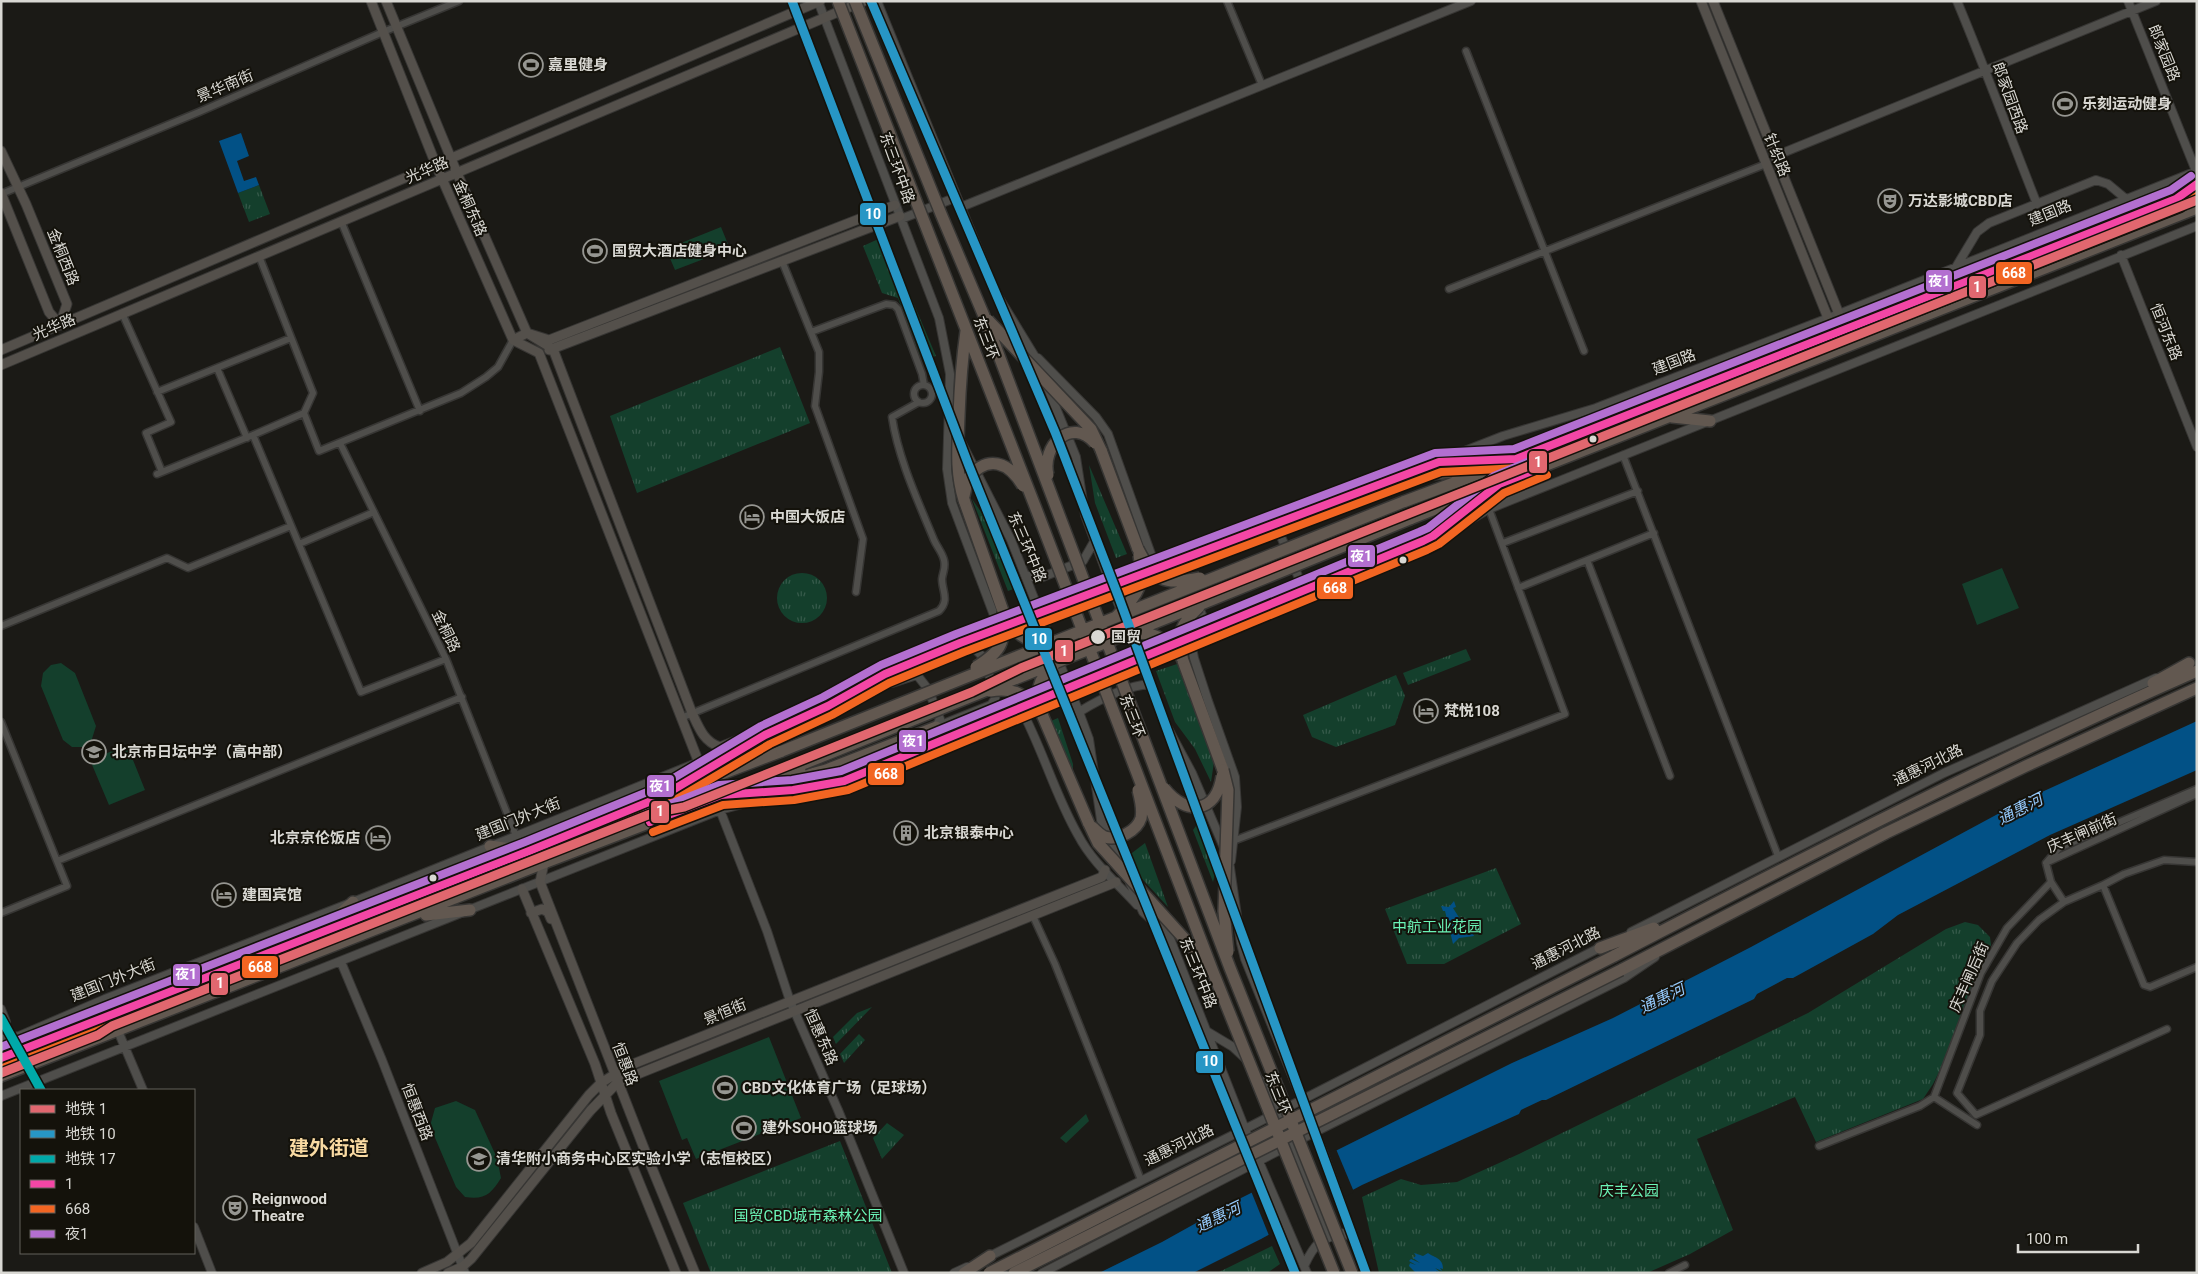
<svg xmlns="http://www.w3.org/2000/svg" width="2198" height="1274" font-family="Roboto,'Noto Sans SC',sans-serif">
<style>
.grass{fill:url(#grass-tufts)}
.pitch{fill:#143f2c}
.water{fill:#025186}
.pier{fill:#1b1a16}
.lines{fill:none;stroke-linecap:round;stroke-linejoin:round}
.minor-casing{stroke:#373634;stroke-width:9}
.tertiary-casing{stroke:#373634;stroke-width:10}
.secondary-casing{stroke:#373634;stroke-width:11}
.trunk-casing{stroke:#373634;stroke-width:14}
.minor{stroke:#4f4e4b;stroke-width:6}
.tertiary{stroke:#4f4e4b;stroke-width:8}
.secondary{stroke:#54504b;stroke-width:9}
.trunk{stroke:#625850;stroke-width:11}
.trunk-bridge-casing{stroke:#373634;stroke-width:14;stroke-linecap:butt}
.trunk-bridge{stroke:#625850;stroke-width:11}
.bus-1-casing{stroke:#14120b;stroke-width:11}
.bus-2-casing{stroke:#14120b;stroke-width:11}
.bus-3-casing{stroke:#14120b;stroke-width:11}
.bus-1{stroke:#f346a5;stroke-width:8}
.bus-2{stroke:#f26522;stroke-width:8}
.bus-3{stroke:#b36fd0;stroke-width:8}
.metro-1-casing{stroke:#14120b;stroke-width:12}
.metro-2-casing{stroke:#14120b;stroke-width:12}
.metro-3-casing{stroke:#14120b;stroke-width:12}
.metro-1{stroke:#e1676f;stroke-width:9}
.metro-2{stroke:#2796c5;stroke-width:9}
.metro-3{stroke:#00a9a9;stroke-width:9}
.bus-dot{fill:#d9d8d3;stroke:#14120b;stroke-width:2}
.labels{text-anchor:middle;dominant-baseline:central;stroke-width:4;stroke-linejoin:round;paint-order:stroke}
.street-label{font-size:15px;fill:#d9d8d3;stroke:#14120b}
.poi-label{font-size:15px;font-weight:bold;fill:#d9d8d3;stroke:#14120b;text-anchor:start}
.stop-label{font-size:15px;font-weight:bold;fill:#d9d8d3;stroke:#14120b;text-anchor:start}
.park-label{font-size:15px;fill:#6bf4b7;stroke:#14120b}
.water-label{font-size:16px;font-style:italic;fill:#95c9fb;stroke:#14120b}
.district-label{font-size:20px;font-weight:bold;fill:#f9daa2;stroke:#14120b}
.line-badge{stroke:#14120b;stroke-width:2}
.badge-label{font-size:14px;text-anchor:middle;font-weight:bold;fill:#fff}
</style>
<defs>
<pattern id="grass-tufts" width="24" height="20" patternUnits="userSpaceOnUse" patternTransform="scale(1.25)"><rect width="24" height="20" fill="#143f2c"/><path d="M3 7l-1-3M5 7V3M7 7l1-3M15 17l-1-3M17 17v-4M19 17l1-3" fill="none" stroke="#365a4a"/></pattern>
</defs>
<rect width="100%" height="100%" fill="#1b1a16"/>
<path class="grass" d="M259 185 270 214 249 222 238 193Z
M885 236 936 356 922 360 898 298 882 293 863 246Z
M780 347 810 423 637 493 610 416Z
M1089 465 1127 554 1116 558 1095 503Z
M972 499 995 532 1016 588 1008 591Z
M777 598a25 25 0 1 1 50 0a25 25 0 1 1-50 0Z
M1466 649 1471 660 1408 685 1403 673Z
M1177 664 1214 762 1211 782 1195 749 1175 722 1156 671Z
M1396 675 1405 696 1395 725 1336 747 1312 737 1303 715Z
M1058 718 1073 764V777L1051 721Z
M1196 826 1205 828 1219 858 1213 882 1193 830Z
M1145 843 1168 907 1135 871 1128 856Z
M1496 868 1521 924 1444 964H1407L1385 909Z
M1965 922 1978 925 1990 937 1991 945 1977 973 1948 1054 1933 1084 1923 1099 1816 1142 1795 1097 1697 1139 1733 1230 1690 1254 1647 1273H1379L1362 1197 1401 1179 1421 1185 1457 1182 1519 1154 1808 1013 1946 929Z
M872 1007 836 1044 833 1037 857 1013Z
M859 1034 865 1040 844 1063 840 1054Z
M1086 1114 1089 1121 1066 1143 1060 1138Z
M887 1123 904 1135 882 1159 873 1138Z
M840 1141 892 1273H711L683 1203Z
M1272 1246 1280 1264 1267 1273H1217Z"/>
<path class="pitch" d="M721 227 730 249 675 270 666 249Z
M2002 568 2019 608 1977 625 1962 584Z
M61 663 75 673 96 726 91 742 85 747H72L63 740 41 686 43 673 51 665Z
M127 745 145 790 109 805 90 760Z
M769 1037 801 1118 696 1159 687 1138 682 1140 659 1081Z
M456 1101 475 1110 497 1158 501 1178C491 1194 485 1200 465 1197L456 1187 430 1126 435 1108Z"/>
<path class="water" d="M241 133 249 156 237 161 244 181 256 177 259 185 238 193 219 141Z
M2197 721V770L2050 835 1898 915 1873 934 1793 978H1787L1757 994 1754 999 1546 1100H1542L1521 1110 1519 1114 1362 1185 1261 1239 1193 1273H1099L1162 1242 1241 1198 1512 1063 1613 1018 1751 947 2020 802Z
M1454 901 1456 907 1453 908 1469 933 1472 932 1474 936 1459 938 1453 944 1445 911H1443L1441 906 1449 907Z
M1414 1253 1423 1256 1428 1253C1435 1258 1443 1258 1443 1269L1440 1268 1442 1271 1435 1268 1441 1273 1436 1271 1437 1273H1416L1409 1266 1410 1263 1416 1265 1409 1261 1411 1259 1420 1263 1413 1258 1416 1256Z"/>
<path class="pier" d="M1336 1149 1354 1192 1270 1238 1251 1191Z"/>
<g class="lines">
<g class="minor-casing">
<path id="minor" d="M1227 1 1262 85
M1466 51 1584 351
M1 194 199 112 383 32 459 1
M341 221 420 411
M259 256 313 393 304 413 319 451 461 393 486 377 498 367 513 340
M782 261 819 352V372L815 406 863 539 856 592
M1449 289 1766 164
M122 313 171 422 146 433 162 472
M811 332 886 304 894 305 898 309 922 374 924 385
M217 368 247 438
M914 394a9 9 0 1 1 18 0a9 9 0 1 1-18 0Z
M157 392 291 338
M253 435 304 413
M340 443 446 659 516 836
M1623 455 1778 856
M157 474 253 435 361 692 446 659
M1503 543 1638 491
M299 544 374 512
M1587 560 1670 776
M1518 588 1654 533
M1 626 167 558 188 568 291 526
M681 718 939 611C950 600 942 591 942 579 943 571 946 568 944 560 942 552 937 547 934 540 918 501 898 458 892 417L919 402
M1 722 67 886 1 913
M1233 841 1565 714 1489 509
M57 861 462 697
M2050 861 2197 794
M2197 862 2164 860 2124 874 2103 885 2144 985 2150 987 2197 967
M2046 863 2059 848 2197 789
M2046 863 2051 882 2064 902
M2103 885 2064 902 2039 920 2017 943 1992 981 1980 1011V1035L1957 1093 1976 1115 2167 1029
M1033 916 1055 964 1141 1180
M1934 1097 1981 973 2007 928 2051 882
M1819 1146 1920 1106 1934 1097 1977 1125
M1669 1273 1685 1265"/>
</g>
<g class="tertiary-casing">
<path id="tertiary" d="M818 1 939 318 950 374 947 469 952 503 995 618V631
M877 1 996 293 1034 355 1042 373
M1957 1C1985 68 2010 136 2037 204
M2128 1 2196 171
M1775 156 2156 1
M961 207 1471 1
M901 219 957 197
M2121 255 2197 447
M1956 267 1977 232 1989 223 2096 180 2108 184 2126 199
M1038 358 1096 417 1108 434 1156 568
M1047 386 1076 457 1085 515 1111 585 1164 721 1192 773 1225 850
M949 418 1011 540 1079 712 1089 739 1101 820 1122 866
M1276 525 1304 590
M1188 557 1184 571 1204 620 1218 626
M1025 575 1040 578 1083 561 1095 540
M1190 638 1194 658 1208 701 1235 777 1237 807 1231 861
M872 682 892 683 917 675 928 689 940 719 936 727 916 750
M1021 709C1043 750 1055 795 1078 835 1092 862 1117 883 1137 905
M1079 712C1100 699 1125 686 1150 684
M788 726 857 691 885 674 960 643 1156 568 1276 525 1503 436 1596 408 1839 314 2197 171
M936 727 991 705 995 699 996 693 981 655 975 649 960 643
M788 791 844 781 1021 709 1423 541 1470 520 1489 509 2197 226
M720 810 767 931 790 1001 838 1110 904 1273
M1229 861 1241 943 1245 959 1323 1152 1366 1273
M1130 883 1143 912 1169 936 1245 1129 1307 1273
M1631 932 1944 773 2156 678
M341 962 382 1060 465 1273
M1 1009 6 1022 1 1025
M118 1031 143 1090
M1208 1032 1233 1047 1247 1060
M1 1039 19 1036 105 999 353 902 736 747
M1262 1081 1283 1128
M1 1096 720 810 775 795
M1289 1140 1327 1237
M194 1227 212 1273
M986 1258 1245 1129 1603 946
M1304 1266C1315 1243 1319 1239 1344 1233L1354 1238
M954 1273 967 1267
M1042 1273 1315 1132 1624 978 1655 957"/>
</g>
<g class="secondary-casing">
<path id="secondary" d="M371 1 436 165 513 340 539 353
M386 1 457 173 527 333 553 349 692 713C699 728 704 742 720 747L760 731 792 724
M1701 1 1828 318
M1713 1 1839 314
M1 151 26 204 67 304 60 325 49 312 1 193
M513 340 527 333 549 340 895 205
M1 350 820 1
M549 350 900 216
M539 353 699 763
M1 365 864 1
M544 863 540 882 647 1156 695 1273
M522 889 595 1064 611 1113 676 1273
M531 913 542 909 548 912 551 919
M422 1273 447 1262 471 1243 589 1095 601 1083 628 1066 1102 877 1105 870
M448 1273 462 1267 471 1259 590 1111 618 1082 1116 882"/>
</g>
<g class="trunk-casing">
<path id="trunk" d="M1672 417 1710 421
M1101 450 1138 549
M1439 462 1506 459
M1401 477 1480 469
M964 500 1003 611
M1403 502 1494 468 2197 191
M1410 519 2197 208
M1433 536 1490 491
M1182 658 1223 770
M2153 683 2189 663
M1041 712 1089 824
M785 772 811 774 826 770 936 727
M689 780 765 735
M733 794 793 790
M490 846 527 851
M426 915 470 910
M323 930 353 902
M1600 948 1654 928
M1614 956C1806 856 1999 758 2197 671
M1621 970 1886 833 2026 766 2197 688
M1 1058 529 851 661 797 782 751
M1 1076 544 863 803 764
M964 1273 990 1256"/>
</g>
<use href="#minor" class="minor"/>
<use href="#tertiary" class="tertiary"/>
<use href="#secondary" class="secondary"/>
<use href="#trunk" class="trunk"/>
<g class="trunk-bridge-casing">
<path id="trunk-bridge" d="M838 1 1035 506 1213 972 1334 1273
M855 1 941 214 984 316 1230 968 1352 1273
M988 320 1091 429 1101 450
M1048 475C1041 446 1071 416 1095 443
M964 496 968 478C988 454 1009 462 1023 486
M964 500C955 472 958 445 959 416 960 387 962 359 966 331
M1138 549C1155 582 1163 585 1200 578
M1004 613C1016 633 1024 645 1050 640
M1117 616C1138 593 1145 588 1139 555
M1135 634C1157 631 1168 642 1182 658
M1182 656C1177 632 1181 624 1199 607
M976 667C1004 649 1004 644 1003 611
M990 691C1015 687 1025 695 1041 712
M1041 712C1038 691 1035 681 1053 667
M782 751 1403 502
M803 764 1204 603 1410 519
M1223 770 1228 790 1224 911 1228 952
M1164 788C1186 816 1216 814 1222 776
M1089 824 1098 843 1208 965
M1092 827C1096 830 1100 835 1105 837 1118 841 1137 831 1141 818 1143 809 1140 798 1138 790
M989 1273 1614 956
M1014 1273 1621 970"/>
</g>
<use href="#trunk-bridge" class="trunk-bridge"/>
<g class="bus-1-casing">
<path id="bus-1" d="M650 822 721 795 793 790 844 781 1423 541 1433 536 1499 484 1542 467
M1 1058 529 851 661 797 765 735 828 706 885 674 960 643 1439 462 1516 459 2176 199 2197 184"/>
</g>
<g class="bus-2-casing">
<path id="bus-2" d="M653 832 723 805 794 800 848 790 1427 550 1439 544 1504 493 1547 475
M5 1067 533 860 665 806 770 744 832 715 889 683 964 652 1441 472 1520 468 2180 208 2197 196"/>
</g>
<g class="bus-3-casing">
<path id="bus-3" d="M645 814 719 785 792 780 841 771 1419 532 1428 528 1494 476 1539 457
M1 1047 525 842 657 788 761 726 823 697 881 665 956 634 1435 453 1514 449 2171 190 2191 176"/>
</g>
<use href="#bus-1" class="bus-1"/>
<use href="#bus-2" class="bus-2"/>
<use href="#bus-3" class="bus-3"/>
<g class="metro-1-casing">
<path id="metro-1" d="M1 1073 98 1035 112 1026 653 813 684 807 972 692 1021 668 2197 200"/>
</g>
<g class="metro-2-casing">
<path id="metro-2" d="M792 1 969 466 1295 1273
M871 1 1055 432 1119 598 1366 1273"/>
</g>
<g class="metro-3-casing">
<path id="metro-3" d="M1 1018 41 1090"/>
</g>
<use href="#metro-1" class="metro-1"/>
<use href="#metro-2" class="metro-2"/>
<use href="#metro-3" class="metro-3"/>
</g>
<defs>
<g id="stadium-ring" transform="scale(1.25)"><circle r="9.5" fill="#14120b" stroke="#969691" stroke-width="1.5"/><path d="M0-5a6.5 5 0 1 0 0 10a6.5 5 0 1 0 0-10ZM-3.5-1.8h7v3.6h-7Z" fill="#969691"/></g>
<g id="theatre-ring" transform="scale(1.25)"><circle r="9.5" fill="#14120b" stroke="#969691" stroke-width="1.5"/><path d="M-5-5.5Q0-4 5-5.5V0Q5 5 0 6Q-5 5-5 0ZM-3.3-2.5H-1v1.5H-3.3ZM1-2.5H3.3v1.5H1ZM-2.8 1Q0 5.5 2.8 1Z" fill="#969691"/></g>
<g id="hotel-ring" transform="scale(1.25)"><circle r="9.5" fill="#14120b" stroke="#969691" stroke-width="1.5"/><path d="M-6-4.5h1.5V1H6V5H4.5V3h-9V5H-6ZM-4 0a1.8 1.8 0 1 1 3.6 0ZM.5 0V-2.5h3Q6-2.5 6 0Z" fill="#969691"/></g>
<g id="school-ring" transform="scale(1.25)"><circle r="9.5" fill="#14120b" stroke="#969691" stroke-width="1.5"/><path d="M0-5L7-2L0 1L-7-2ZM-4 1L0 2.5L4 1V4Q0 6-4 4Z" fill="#969691"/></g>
<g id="building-ring" transform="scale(1.25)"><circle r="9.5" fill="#14120b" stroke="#969691" stroke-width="1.5"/><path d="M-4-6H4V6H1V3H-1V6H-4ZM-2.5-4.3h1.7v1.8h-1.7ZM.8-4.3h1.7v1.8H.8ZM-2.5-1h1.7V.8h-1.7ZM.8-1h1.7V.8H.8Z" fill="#969691"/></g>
</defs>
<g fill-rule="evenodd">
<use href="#stadium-ring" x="531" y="65"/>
<use href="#stadium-ring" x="2065" y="104"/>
<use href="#theatre-ring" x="1890" y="201"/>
<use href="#stadium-ring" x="595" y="251"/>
<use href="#hotel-ring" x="752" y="517"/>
<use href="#hotel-ring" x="1426" y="711"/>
<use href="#school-ring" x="94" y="752"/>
<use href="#building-ring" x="906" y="833"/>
<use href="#hotel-ring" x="378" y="838"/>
<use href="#hotel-ring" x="224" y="895"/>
<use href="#stadium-ring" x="725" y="1088"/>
<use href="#stadium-ring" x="744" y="1128"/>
<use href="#school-ring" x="479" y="1159"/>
<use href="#theatre-ring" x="235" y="1208"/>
</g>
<g class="bus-dot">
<circle cx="1593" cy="439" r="4.5"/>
<circle cx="1403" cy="560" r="4.5"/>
<circle cx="1098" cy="637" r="8"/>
<circle cx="433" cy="878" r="4.5"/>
</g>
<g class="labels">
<g class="street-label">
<text transform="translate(2164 53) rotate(68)">郎家园路</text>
<text transform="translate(225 86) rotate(-23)">景华南街</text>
<text transform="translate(2010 98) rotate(70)">郎家园西路</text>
<text transform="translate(1777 155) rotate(68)">针织路</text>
<text transform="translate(897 168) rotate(70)">东三环中路</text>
<text transform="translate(427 170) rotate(-23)">光华路</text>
<text transform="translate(470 208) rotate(66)">金桐东路</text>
<text transform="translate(2050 213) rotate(-22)">建国路</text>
<text transform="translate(63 257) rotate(68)">金桐西路</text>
<text transform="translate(54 327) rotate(-23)">光华路</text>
<text transform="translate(2166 332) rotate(68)">恒河东路</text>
<text transform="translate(986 338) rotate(69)">东三环</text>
<text transform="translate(1674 362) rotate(-21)">建国路</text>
<text transform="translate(1027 547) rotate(67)">东三环中路</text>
<text transform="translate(446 631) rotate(64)">金桐路</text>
<text transform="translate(1132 716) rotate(69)">东三环</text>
<text transform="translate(1928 765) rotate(-26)">通惠河北路</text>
<text transform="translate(518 819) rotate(-22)">建国门外大街</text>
<text transform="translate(2082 833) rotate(-24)">庆丰闸前街</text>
<text transform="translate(1566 948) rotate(-27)">通惠河北路</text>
<text transform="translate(1198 973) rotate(68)">东三环中路</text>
<text transform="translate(1969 977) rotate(-66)">庆丰闸后街</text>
<text transform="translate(113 980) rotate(-22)">建国门外大街</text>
<text transform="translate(725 1012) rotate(-22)">景恒街</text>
<text transform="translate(821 1037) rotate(66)">恒惠东路</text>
<text transform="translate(625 1064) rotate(69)">恒惠路</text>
<text transform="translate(1278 1093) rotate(68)">东三环</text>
<text transform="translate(417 1112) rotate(69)">恒惠西路</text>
<text transform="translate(1179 1145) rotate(-26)">通惠河北路</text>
</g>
<g class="poi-label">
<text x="548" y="65">嘉里健身</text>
<text x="2082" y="104">乐刻运动健身</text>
<text x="1908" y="201">万达影城CBD店</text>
<text x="612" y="251">国贸大酒店健身中心</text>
<text x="770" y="517">中国大饭店</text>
<text x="1444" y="711">梵悦108</text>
<text x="112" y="752">北京市日坛中学（高中部）</text>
<text x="924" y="833">北京银泰中心</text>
<text x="360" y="838" text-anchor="end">北京京伦饭店</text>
<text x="242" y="895">建国宾馆</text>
<text x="742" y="1088">CBD文化体育广场（足球场）</text>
<text x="762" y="1128">建外SOHO篮球场</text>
<text x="496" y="1159">清华附小商务中心区实验小学（志恒校区）</text>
<text x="252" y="1199">Reignwood<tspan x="252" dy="17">Theatre</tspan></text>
</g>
<g class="stop-label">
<text x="1111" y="637">国贸</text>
</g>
<g class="park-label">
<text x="1437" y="927">中航工业花园</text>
<text x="1629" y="1191">庆丰公园</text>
<text x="808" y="1216">国贸CBD城市森林公园</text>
</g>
<g class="water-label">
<text transform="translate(2020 809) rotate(-27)">通惠河</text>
<text transform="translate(1662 998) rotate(-26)">通惠河</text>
<text transform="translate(1218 1217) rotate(-26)">通惠河</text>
</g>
<g class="district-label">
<text x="329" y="1148">建外街道</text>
</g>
</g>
<g class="line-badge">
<rect x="859" y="202" width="28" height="24" rx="5" fill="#2796c5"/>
<rect x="1995" y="261" width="38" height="24" rx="5" fill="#f26522"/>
<rect x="1925" y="269" width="28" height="24" rx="5" fill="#b36fd0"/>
<rect x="1968" y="275" width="19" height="24" rx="5" fill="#e1676f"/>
<rect x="1528" y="450" width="20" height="24" rx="5" fill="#e1676f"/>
<rect x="1347" y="544" width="29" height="24" rx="5" fill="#b36fd0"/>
<rect x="1316" y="576" width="38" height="24" rx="5" fill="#f26522"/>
<rect x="1024" y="627" width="29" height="24" rx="5" fill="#2796c5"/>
<rect x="1054" y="639" width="20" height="24" rx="5" fill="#e1676f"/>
<rect x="898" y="729" width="29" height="24" rx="5" fill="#b36fd0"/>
<rect x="867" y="762" width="38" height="24" rx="5" fill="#f26522"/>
<rect x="646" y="774" width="29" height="24" rx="5" fill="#b36fd0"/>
<rect x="650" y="800" width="20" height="24" rx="5" fill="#e1676f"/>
<rect x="241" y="955" width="38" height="24" rx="5" fill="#f26522"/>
<rect x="172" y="963" width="29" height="24" rx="5" fill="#b36fd0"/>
<rect x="210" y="972" width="19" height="24" rx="5" fill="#e1676f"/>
<rect x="1195" y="1050" width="29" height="24" rx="5" fill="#2796c5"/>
</g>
<g class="badge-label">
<text x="873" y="219">10</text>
<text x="2014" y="278">668</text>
<text x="1939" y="286">夜1</text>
<text x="1977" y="292">1</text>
<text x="1538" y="467">1</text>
<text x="1361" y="561">夜1</text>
<text x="1335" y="593">668</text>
<text x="1039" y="644">10</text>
<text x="1064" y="656">1</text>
<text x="913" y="746">夜1</text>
<text x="886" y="779">668</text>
<text x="660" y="791">夜1</text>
<text x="660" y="816">1</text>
<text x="260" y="972">668</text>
<text x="186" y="979">夜1</text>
<text x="220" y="988">1</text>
<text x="1210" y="1066">10</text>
</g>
<rect width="2198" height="1274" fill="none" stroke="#d9d8d3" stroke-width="5"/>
<rect x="20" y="1089" width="175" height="165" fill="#14120b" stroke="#63615b"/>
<rect x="30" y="1105" width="25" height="8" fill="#e1676f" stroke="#63615b"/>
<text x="65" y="1114" font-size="15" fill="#d9d8d3">地铁 1</text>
<rect x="30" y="1130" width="25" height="8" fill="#2796c5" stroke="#63615b"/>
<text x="65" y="1139" font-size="15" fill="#d9d8d3">地铁 10</text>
<rect x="30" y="1155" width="25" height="8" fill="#00a9a9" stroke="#63615b"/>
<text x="65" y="1164" font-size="15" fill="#d9d8d3">地铁 17</text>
<rect x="30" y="1180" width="25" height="8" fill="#f346a5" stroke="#63615b"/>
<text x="65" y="1189" font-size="15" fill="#d9d8d3">1</text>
<rect x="30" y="1205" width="25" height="8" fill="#f26522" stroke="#63615b"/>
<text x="65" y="1214" font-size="15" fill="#d9d8d3">668</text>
<rect x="30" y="1230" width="25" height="8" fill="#b36fd0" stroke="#63615b"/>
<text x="65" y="1239" font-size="15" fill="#d9d8d3">夜1</text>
<path d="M2018 1244v8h120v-8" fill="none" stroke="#d9d8d3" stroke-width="2.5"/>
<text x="2026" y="1244" font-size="15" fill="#d9d8d3" stroke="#14120b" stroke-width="4" paint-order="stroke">100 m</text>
</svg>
